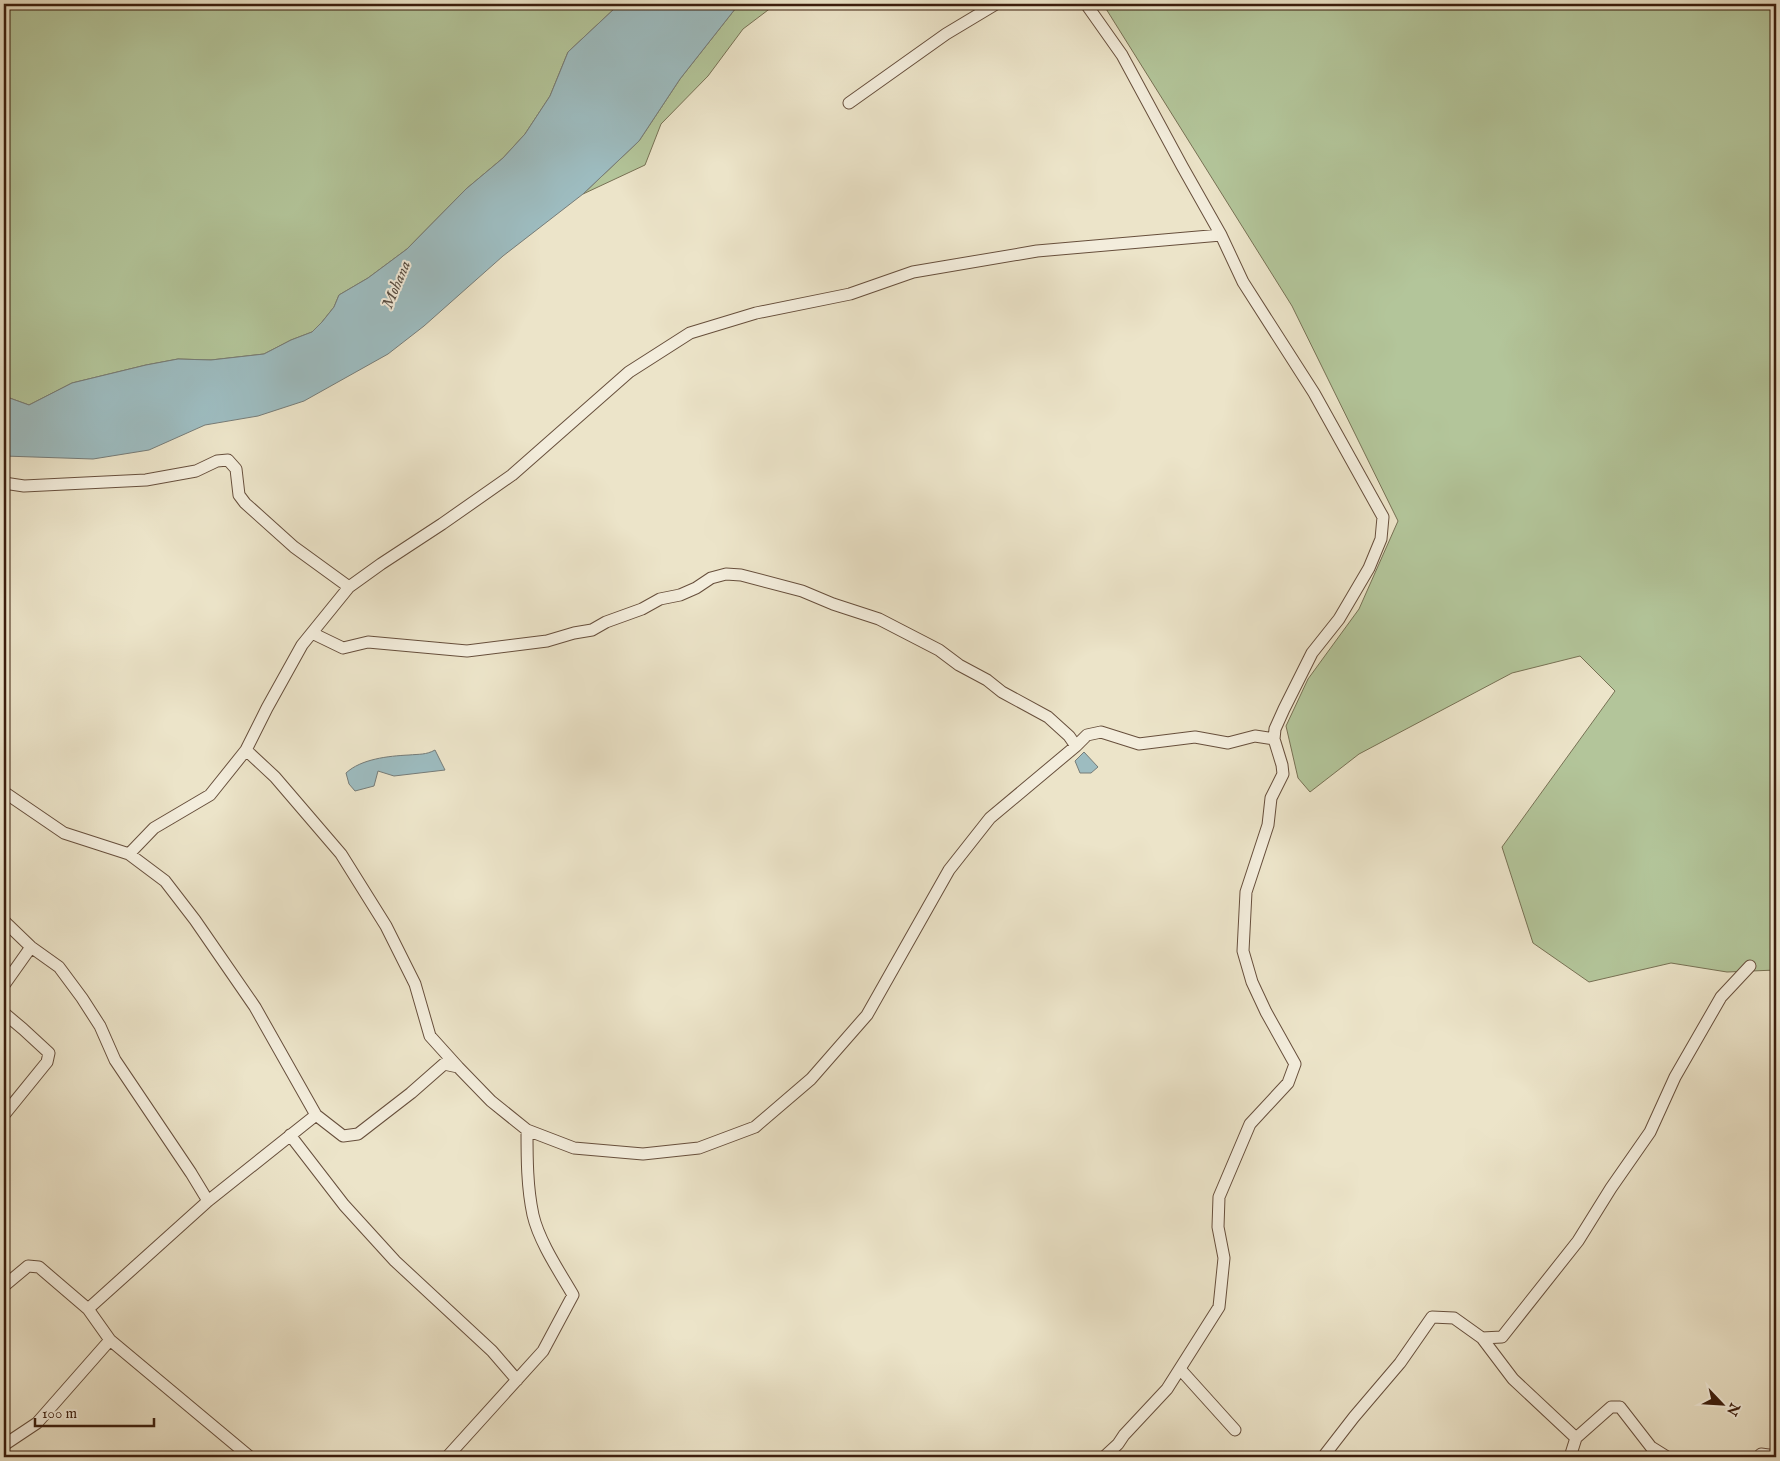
<svg xmlns="http://www.w3.org/2000/svg" width="1780" height="1461" font-family="'IM FELL English',serif">
<style>
.green{fill:#b3c59a;stroke:#777154}
.water{fill:#9dbcc0;stroke:#767c78}
.lines{fill:none;stroke-linecap:round;stroke-linejoin:round}
.minor-casing{stroke:#674f3c;stroke-width:13}
.minor{stroke:#f3eddc;stroke-width:11}
.labels{text-anchor:middle;dominant-baseline:central;stroke-width:4;stroke-linejoin:round;paint-order:stroke}
.water-label{font-size:16px;font-style:italic;fill:#584d43;stroke:#f3eddc}
</style>
<rect width="100%" height="100%" fill="#ece4c9"/>
<filter id="stains"><feTurbulence type="fractalNoise" baseFrequency=".004" numOctaves="4"/><feColorMatrix values="0 0 0 0 .2 0 0 0 0 .09 0 0 0 0 .02 0 0 0 .5 -.17"/></filter>
<radialGradient id="worn" r=".72"><stop offset=".6" stop-color="#630" stop-opacity="0"/><stop offset="1" stop-color="#630" stop-opacity=".3"/></radialGradient>
<path class="green" d="M4 4H623L614 9 568 52 550 96 525 134 503 158 466 189 407 249 368 278 339 295 334 307 322 322 312 332 291 340 264 354 211 360 178 359 146 365 72 383 29 405 4 396Z
M739 4H776L743 29 708 76 661 124 645 165 583 194 639 141 680 79Z
M1103 4H1776V970L1727 972 1671 963 1589 982 1533 943 1502 847 1615 691 1580 656 1512 673 1359 754 1310 792 1298 778 1286 726 1308 679 1359 609 1398 521 1292 306Z"/>
<path class="water" d="M623 4H739L680 79 639 141 583 194 503 256 424 326 388 354 304 401 258 416 205 425 149 450 93 459 4 456V396L29 405 72 383 146 365 178 359 211 360 264 354 291 340 312 332 322 322 334 307 339 295 368 278 407 249 466 189 503 158 525 134 550 96 568 52 614 9Z
M435 750 445 770 394 776 378 771 374 786 355 791 349 784 346 773C361 759 388 756 409 755 419 754 426 755 435 750Z
M1084 752 1098 767 1091 773H1080L1075 761Z"/>
<g class="lines">
<g class="minor-casing">
<path id="minor" d="M1086 4 1122 55 1182 166 1221 235 1243 282 1314 393 1383 517 1381 539 1369 568 1339 619 1312 653 1284 709 1275 729 1274 739 1282 765 1283 774 1271 798 1268 825 1246 892 1243 951 1252 982 1266 1012 1295 1064 1288 1083 1250 1124 1219 1197 1218 1227 1224 1258 1219 1307 1167 1389 1124 1435 1118 1444 1104 1457
M849 103 946 34 996 4
M4 483 24 486 146 480 196 471 217 461 228 460 236 469 239 495 245 503 294 547 349 587
M312 633 343 648 368 642 467 651 547 641 574 633 592 630 606 622 642 609 660 599 680 595 696 588 711 578 726 574 741 575 802 591 833 604 879 619 939 650 959 665 987 680 1002 692 1048 717 1069 736 1076 746 990 818 949 870 867 1015 811 1079 755 1127 699 1148 643 1154 574 1148 527 1130
M1076 746 1087 735 1101 732 1139 744 1195 737 1228 743 1255 736 1274 739
M246 750 275 777 341 854 386 926 415 984 430 1036 458 1067
M4 792 64 833 129 854 154 828 210 795 246 750 267 708 302 645 349 587 381 564 442 524 512 475 629 372 690 333 756 313 850 294 913 272 1037 251 1221 235
M4 921 31 947 59 967 82 998 100 1026 115 1060 191 1173 208 1201
M4 985 31 947
M4 1013 23 1029 49 1053 47 1062 4 1115
M316 1115 343 1136 358 1134 411 1093 444 1064 458 1067 491 1101 527 1130C527 1158 527 1187 533 1215 539 1241 559 1271 573 1295L543 1351 447 1457
M290 1135 344 1205 395 1261 492 1351 517 1380
M4 1286 28 1266 39 1267 88 1309 110 1340 37 1423 4 1445
M88 1309 208 1201 316 1115 255 1007 195 920 165 881 129 854
M1482 1338 1513 1379 1576 1438 1570 1457
M110 1340 250 1457
M1180 1369 1235 1430
M1576 1438 1611 1407H1620L1651 1447 1667 1457
M1323 1457 1354 1417 1400 1363 1432 1317 1454 1318 1482 1338 1502 1337 1578 1241 1611 1188 1650 1132 1675 1077 1721 997 1750 966
M1758 1457 1761 1454 1776 1456"/>
</g>
<use href="#minor" class="minor"/>
</g>
<g class="labels">
<g class="water-label">
<text transform="translate(397 285) rotate(-67)">Mohana</text>
</g>
</g>
<rect width="1780" height="1461" fill="none" stroke="#ece4c9" stroke-width="20"/>
<rect x="5" y="5" width="1770" height="1451" fill="none" stroke="#3b1d0d" stroke-width="2.5"/>
<rect x="10" y="10" width="1760" height="1441" fill="none" stroke="#3b1d0d"/>
<g transform="translate(1722 1404) rotate(115)" stroke="#f3eddc" stroke-width="4" paint-order="stroke">
<path d="M0-4L9 19L0 12L-9 19Z" fill="#3b1d0d"/>
<text y="-8" font-size="14" font-weight="bold" text-anchor="middle" fill="#3b1d0d">N</text>
</g>
<path d="M35 1418v8h119v-8" fill="none" stroke="#3b1d0d" stroke-width="2.5"/>
<text x="42" y="1418" font-size="15" fill="#3b1d0d" stroke="#f3eddc" stroke-width="4" paint-order="stroke">100 m</text>
<rect width="100%" height="100%" filter="url(#stains)"/>
<rect width="100%" height="100%" fill="url(#worn)"/>
</svg>
